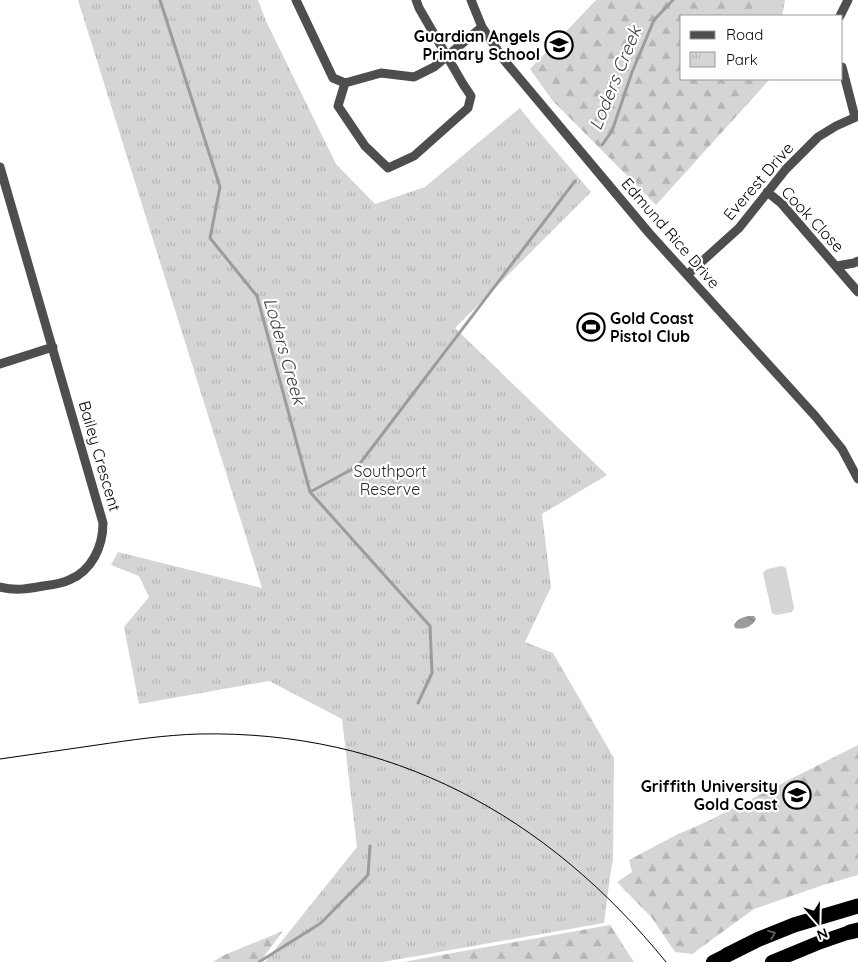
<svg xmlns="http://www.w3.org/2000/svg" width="858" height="962" font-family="Quicksand,sans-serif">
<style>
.forest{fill:url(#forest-firs)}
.park{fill:url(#park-tufts)}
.garden{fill:#d5d5d5}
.water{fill:url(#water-waves)}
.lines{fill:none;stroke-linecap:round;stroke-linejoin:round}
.stream{stroke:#9c9c9c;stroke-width:3}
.minor{stroke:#4e4e4e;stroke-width:9}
.trunk{stroke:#000;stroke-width:14}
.motorway{stroke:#000;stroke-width:15}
.tram{stroke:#000;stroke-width:1}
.oneway{stroke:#595959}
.labels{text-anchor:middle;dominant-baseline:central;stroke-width:4.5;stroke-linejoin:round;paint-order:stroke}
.poi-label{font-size:16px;font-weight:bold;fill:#000;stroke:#fff;text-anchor:end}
.street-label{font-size:16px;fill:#000;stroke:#fff}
.park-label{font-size:16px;fill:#2c2c2c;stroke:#fff}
.water-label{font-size:18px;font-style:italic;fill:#3d3d3d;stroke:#fff}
</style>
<defs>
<pattern id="forest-firs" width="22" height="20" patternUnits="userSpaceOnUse" patternTransform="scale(1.25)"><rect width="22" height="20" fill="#d5d5d5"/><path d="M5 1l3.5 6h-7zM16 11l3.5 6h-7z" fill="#b5b5b5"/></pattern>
<pattern id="park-tufts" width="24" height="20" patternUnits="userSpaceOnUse" patternTransform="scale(1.25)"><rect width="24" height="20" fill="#d5d5d5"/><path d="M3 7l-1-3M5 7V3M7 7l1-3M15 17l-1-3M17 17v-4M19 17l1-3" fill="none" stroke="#b5b5b5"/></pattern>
<pattern id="water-waves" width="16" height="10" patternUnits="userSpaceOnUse" patternTransform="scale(1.25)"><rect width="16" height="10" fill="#9c9c9c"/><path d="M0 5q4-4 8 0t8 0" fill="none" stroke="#7d7d7d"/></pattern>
</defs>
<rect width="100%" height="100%" fill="#fff"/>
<path class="forest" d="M596 0H778V16H682V79H770L656 205 552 100 530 69Z
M858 745V875L823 885 754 909 692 954 675 952 652 918 617 882 632 872 629 860 678 834 704 823Z
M610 925 634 962H403Z
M283 931 260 962H213L222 956Z"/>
<path class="park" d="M78 0H258L266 21 336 164 375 204 425 187 520 108 529 120 591 192 455 328 607 475 542 514 551 587 525 642 553 653 614 758 613 859 610 876 604 923 383 962H265L357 847 342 719 269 681 139 704 124 627 149 597 139 576 111 565 118 552 262 588Z
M763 0H785L782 16H776Z"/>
<path class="garden" d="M782 566 786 568 794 608 792 612 776 615 772 613 763 573 767 569Z"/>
<path class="water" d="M749 616H754L756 619C752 627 743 630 735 628L734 625C737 619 743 617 749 616Z"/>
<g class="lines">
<path class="stream" d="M160 0 220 187 210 238 257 296 310 492 430 626 432 673 418 703
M602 145 612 131 632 72 654 20 673 0
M310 492 358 466 575 181
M259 962 321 923 368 875 370 846"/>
<path class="minor" d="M296 0 333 78 345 83 381 73 414 77 434 67 482 27
M471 0 482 27 504 60 649 233 816 417 842 449 858 479
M840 16 848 0
M842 67 855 117
M345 83 338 106 365 146 388 168 414 156 468 108 471 96 463 84 419 8 416 0
M0 167 103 523C103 546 92 571 69 580 61 584 51 585 43 586 27 589 16 591 0 587
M767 192 781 203 858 292
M837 266 854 263 858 261
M687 275 739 228 786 169 818 137 836 126 858 116
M0 364 53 347"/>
<path class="trunk" d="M713 962 727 955
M772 962 818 943 850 932"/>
<path class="motorway" d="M850 932 858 930
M727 955 759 939 794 925 858 906"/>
<path class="tram" d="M0 759C32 754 65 750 97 745 131 740 165 735 199 734 391 730 547 815 666 962"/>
</g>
<defs><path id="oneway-chevron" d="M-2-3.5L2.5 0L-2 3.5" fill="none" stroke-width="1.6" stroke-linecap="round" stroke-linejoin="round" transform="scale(1.25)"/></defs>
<use class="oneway" href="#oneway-chevron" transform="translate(772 934) rotate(-22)"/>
<defs>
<g id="school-ring" transform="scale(1.4375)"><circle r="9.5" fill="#fff" stroke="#000" stroke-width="1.5"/><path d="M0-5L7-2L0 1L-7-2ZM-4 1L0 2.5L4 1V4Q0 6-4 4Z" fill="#000"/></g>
<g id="stadium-ring" transform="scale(1.4375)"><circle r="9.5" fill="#fff" stroke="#000" stroke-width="1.5"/><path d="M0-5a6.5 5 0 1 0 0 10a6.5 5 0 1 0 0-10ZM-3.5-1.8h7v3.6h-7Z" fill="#000"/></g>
<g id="university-ring" transform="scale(1.4375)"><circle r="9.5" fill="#fff" stroke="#000" stroke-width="1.5"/><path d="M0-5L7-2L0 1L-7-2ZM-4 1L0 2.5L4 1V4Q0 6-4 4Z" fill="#000"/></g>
</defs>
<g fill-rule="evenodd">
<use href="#school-ring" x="559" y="45"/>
<use href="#stadium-ring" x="591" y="327"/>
<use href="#university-ring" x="797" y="795"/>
</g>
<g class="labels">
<g class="poi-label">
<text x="540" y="36">Guardian Angels<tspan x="540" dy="18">Primary School</tspan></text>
<text x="610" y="318" text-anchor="start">Gold Coast<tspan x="610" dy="18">Pistol Club</tspan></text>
<text x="778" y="786">Griffith University<tspan x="778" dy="18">Gold Coast</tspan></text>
</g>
<g class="street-label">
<text transform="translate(758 181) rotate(-49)">Everest Drive</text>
<text transform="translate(813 219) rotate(47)">Cook Close</text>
<text transform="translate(671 233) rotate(49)">Edmund Rice Drive</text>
<text transform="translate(100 456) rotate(74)">Bailey Crescent</text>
</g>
<g class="park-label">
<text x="390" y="471">Southport<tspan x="390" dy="18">Reserve</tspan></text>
</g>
<g class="water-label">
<text transform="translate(615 78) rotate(-68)">Loders Creek</text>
<text transform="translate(285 351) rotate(74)">Loders Creek</text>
</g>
</g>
<rect x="680" y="15" width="162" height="65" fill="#ffffff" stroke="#999999"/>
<rect x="690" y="31" width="25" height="8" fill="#4e4e4e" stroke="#999999"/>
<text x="726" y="40" font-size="15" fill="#000000">Road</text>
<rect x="690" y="52" width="25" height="15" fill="url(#park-tufts)" stroke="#999999"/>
<text x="726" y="65" font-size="15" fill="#000000">Park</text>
<g transform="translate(818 922) rotate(160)" stroke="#ffffff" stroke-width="4" paint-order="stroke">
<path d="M0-4L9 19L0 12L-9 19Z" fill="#000000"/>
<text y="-8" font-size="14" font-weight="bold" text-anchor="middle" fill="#000000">N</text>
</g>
</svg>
